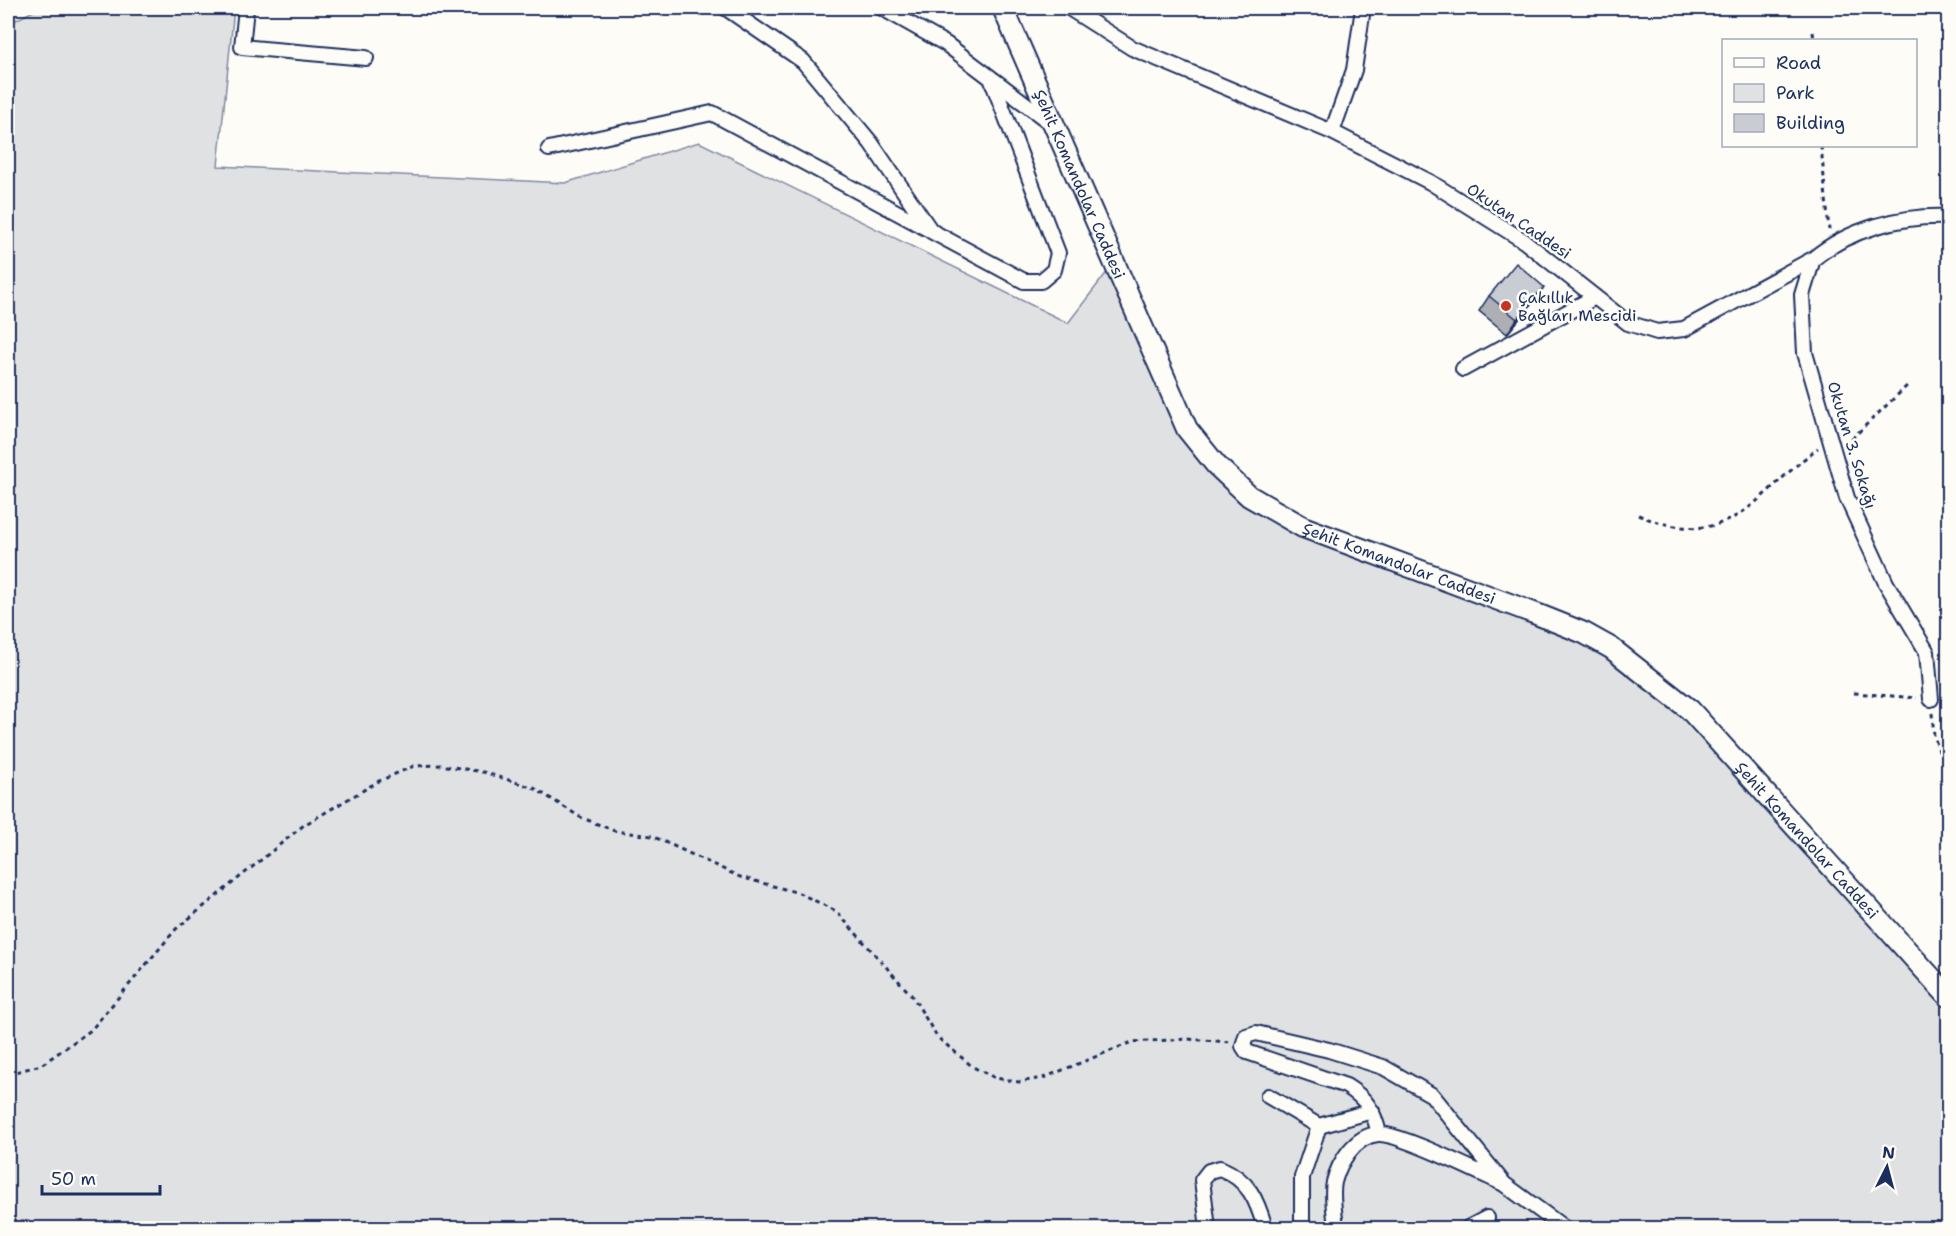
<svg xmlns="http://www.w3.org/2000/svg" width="1956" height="1236" font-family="'Shantell Sans',sans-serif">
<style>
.green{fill:#e0e1e3;stroke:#7e88a0;stroke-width:1.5}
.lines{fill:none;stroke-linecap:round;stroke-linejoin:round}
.minor-casing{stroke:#1b2f5e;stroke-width:18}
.secondary-casing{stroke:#1b2f5e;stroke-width:24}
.path{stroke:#1b2f5e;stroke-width:3;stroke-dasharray:4.5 4.5;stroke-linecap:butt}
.minor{stroke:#fdfcf7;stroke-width:14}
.secondary{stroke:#fdfcf7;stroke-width:20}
.wall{fill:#adafb5;stroke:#1b2f5e;stroke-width:1.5}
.shaded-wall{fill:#8d8f94;stroke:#1b2f5e;stroke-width:1.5}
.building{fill:#c9ccd3;stroke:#1b2f5e;stroke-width:1.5}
.poi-dot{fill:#c8321e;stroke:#fdfcf7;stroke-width:2}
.labels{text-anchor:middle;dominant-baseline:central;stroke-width:5;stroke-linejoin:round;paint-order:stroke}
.street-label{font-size:16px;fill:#1b2f5e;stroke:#fdfcf7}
.poi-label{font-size:16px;fill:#1b2f5e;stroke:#fdfcf7;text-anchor:start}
</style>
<rect width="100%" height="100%" fill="#fdfcf7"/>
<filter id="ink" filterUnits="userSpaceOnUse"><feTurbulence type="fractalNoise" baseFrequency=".0167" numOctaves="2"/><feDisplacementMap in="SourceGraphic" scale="12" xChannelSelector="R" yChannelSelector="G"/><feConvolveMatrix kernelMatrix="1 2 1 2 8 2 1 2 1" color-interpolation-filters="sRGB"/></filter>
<g filter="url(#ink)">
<path class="green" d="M39 8H234L218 166 565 183 699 142 1068 323 1111 267 1181 422 1271 507 1529 611 1652 678 1948 998V1228H8V24Z"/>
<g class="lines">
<g class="minor-casing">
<path id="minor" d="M246 8 242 47 366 58
M726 8 803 61 871 143 931 231 1024 281H1041L1054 270 1058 253 991 78
M882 8 946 44 1052 124
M1069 8 1132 48 1332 132 1430 182 1524 241 1628 323 1657 332 1684 329 1813 259C1849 229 1902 215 1948 217
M1332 132 1354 70 1363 8
M549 149 712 113 928 229
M1813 259 1802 295 1805 353 1847 498 1886 583 1927 652 1931 699
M1463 369 1595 297
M1268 1096 1319 1126
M1379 1134C1374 1111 1366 1098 1346 1086L1247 1052 1243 1046 1246 1036 1256 1033 1329 1050 1383 1067 1432 1095 1504 1184 1564 1228
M1208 1228 1202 1180 1209 1171 1220 1168C1249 1180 1257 1200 1265 1228
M1302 1228V1177L1319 1126 1372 1111
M1336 1228C1335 1214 1331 1196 1334 1182 1339 1162 1355 1136 1378 1134 1397 1132 1480 1173 1502 1183
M1468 1228 1487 1218"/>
</g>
<g class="secondary-casing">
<g id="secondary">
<path id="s1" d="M1003 8 1187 429 1216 465 1249 496 1303 527 1539 615 1584 633 1611 648 1690 710 1948 996"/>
</g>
</g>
<path class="path" d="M1813 32 1814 40
M1821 146 1829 230
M1845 445 1910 383
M1638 515C1733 553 1751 498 1818 448
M1854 693 1917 698
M1932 713 1934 736 1948 778
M8 1074 41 1065 91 1030 176 929 304 825 379 781 414 766 441 765 483 772 534 788 580 817 615 831 652 836 740 877 799 893 836 911 913 997 937 1037 973 1067 995 1078 1019 1082 1043 1078 1132 1042 1187 1039 1232 1042
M412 1228 413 1225"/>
<use href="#minor" class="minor"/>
<use href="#secondary" class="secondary"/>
</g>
<path class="wall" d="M1489 296 1534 301 1507 334 1479 311Z"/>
<path class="shaded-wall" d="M1544 287 1534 301 1507 334 1517 319Z"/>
<path class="building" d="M1516 263 1544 287 1517 319 1489 296Z"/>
</g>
<circle class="poi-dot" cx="1506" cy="306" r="6"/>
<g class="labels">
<g class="street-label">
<text stroke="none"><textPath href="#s1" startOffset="192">Şehit Komandolar Caddesi</textPath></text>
<text transform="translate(1519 221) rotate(34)">Okutan Caddesi</text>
<text transform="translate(1852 445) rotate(73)">Okutan 3. Sokağı</text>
<text stroke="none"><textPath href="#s1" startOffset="716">Şehit Komandolar Caddesi</textPath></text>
<text stroke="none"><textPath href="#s1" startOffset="1220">Şehit Komandolar Caddesi</textPath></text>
</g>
<g class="poi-label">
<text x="1518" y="297">Çakıllık<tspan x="1518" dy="18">Bağları Mescidi</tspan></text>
</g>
</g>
<rect width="1956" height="1236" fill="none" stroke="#fdfcf7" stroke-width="30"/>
<rect x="15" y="15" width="1926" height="1206" fill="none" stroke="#1b2f5e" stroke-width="2" filter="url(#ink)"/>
<rect x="1722" y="39" width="195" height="108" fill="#fdfcf7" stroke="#a3aaba" stroke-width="1.5"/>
<rect x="1734" y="58" width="30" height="9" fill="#fdfcf7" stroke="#a3aaba" stroke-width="1.5"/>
<text x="1776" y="69" font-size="18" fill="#1b2f5e">Road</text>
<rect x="1734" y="84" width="30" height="18" fill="#e0e1e3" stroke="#a3aaba" stroke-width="1.5"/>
<text x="1776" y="99" font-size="18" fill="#1b2f5e">Park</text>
<rect x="1734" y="114" width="30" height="18" fill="#c9ccd3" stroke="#a3aaba" stroke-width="1.5"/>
<text x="1776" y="129" font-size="18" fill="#1b2f5e">Building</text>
<g transform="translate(1887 1167) rotate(6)" stroke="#fdfcf7" stroke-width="4.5" paint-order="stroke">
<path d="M0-4.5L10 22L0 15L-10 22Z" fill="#1b2f5e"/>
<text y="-9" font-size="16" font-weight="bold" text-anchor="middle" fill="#1b2f5e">N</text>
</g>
<path d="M42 1185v9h118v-9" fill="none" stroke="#1b2f5e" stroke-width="3"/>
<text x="51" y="1185" font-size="18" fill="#1b2f5e" stroke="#fdfcf7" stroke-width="4.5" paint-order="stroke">50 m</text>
</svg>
